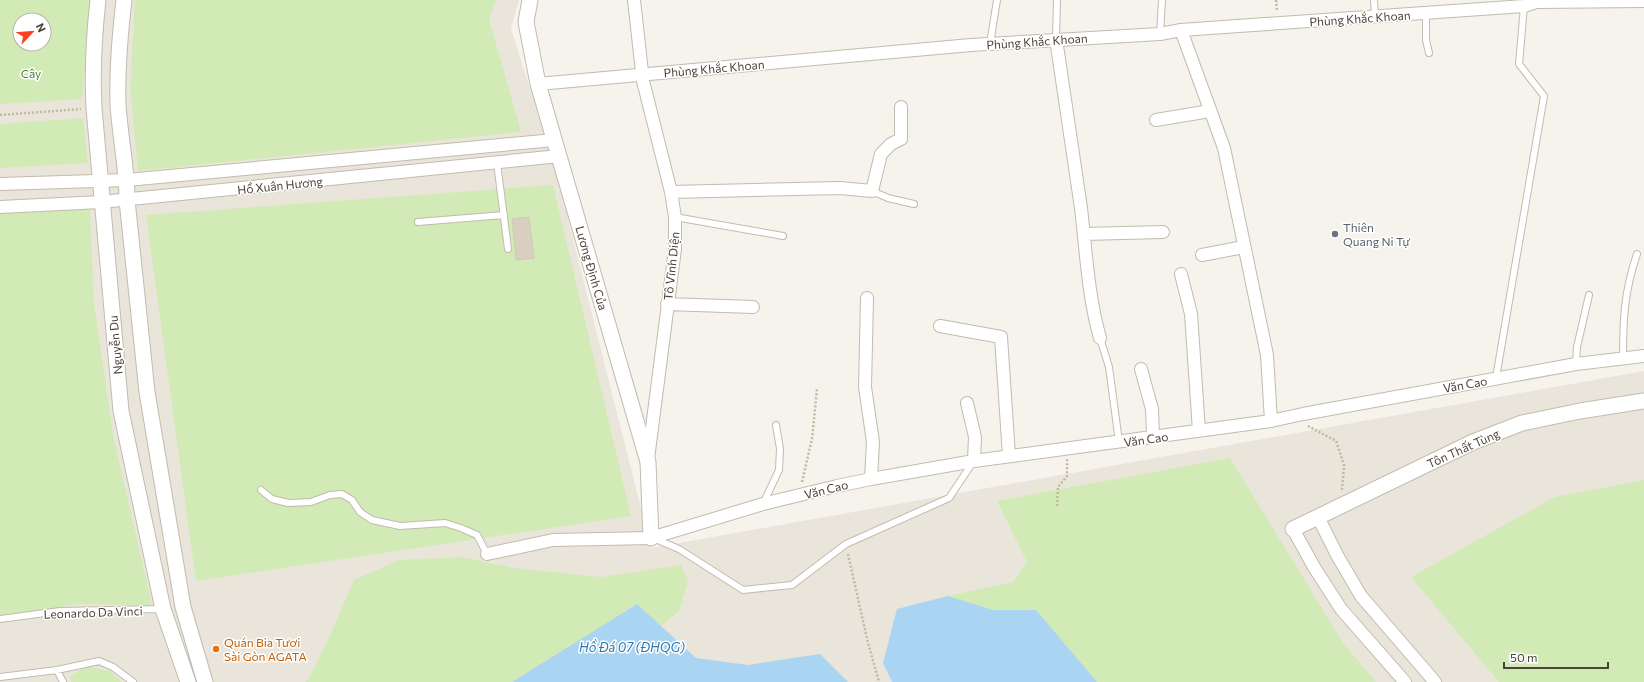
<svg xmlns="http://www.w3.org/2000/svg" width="1644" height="682" font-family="Commissioner,sans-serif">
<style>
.residential{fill:#eae5da;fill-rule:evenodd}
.green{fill:#d2eab5;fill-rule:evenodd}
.water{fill:#a9d4f2}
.building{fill:#d8cfc1;stroke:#d3c7b4}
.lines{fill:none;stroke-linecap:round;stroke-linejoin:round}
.service-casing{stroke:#c2bbae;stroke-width:8}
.minor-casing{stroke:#c2bbae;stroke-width:14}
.tertiary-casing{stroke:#c2bbae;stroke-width:17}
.path{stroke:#c4b79f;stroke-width:2.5;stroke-dasharray:2 2;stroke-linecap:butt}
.service{stroke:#fff;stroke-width:6}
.minor{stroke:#fff;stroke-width:12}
.tertiary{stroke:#fff;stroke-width:15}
.worship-dot{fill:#6b7280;stroke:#fff;stroke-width:1.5}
.food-dot{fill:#e8710a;stroke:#fff;stroke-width:1.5}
.labels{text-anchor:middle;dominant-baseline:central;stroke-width:3;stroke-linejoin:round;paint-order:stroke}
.street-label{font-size:12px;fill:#4b4439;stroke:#fff}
.park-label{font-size:12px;fill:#4a7f2a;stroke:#fff}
.worship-label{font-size:12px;fill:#5b616d;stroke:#fff;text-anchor:start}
.food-label{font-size:12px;fill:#c56008;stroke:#fff;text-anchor:start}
.water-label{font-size:13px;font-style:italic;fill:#2e7ab2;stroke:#fff}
</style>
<rect width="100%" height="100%" fill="#f6f3ec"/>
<path class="residential" d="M0 0H519L511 29 556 171 651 548 1644 371V682H0ZM20 20H44V44H20Z"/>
<path class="green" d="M0 0H91L82 99 0 104ZM20 20H44V44H20Z
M135 0H496L489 19 521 132 138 171 130 88Z
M83 118 88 163 0 168V124Z
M553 185 631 516 196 581 146 215Z
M83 206 90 210 94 304 114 440 152 605 80 604 0 616V207Z
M1230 458 1343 643 1376 682H1097L1036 610H993L948 596 1013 582 1027 562 997 501Z
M1644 480V682H1499L1411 577 1555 497Z
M462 557 513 568 601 577 681 565 688 581 679 611 661 626 637 604 512 682H305L309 679 332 631 354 580 399 560Z
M85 666 110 671 122 682H71L70 677Z"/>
<path class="water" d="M948 596 993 610H1036L1097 682H892L883 663 897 609Z
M637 604 696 658 748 665 820 654 848 682H512Z"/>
<path class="building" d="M529 217 534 258 516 260 512 219Z"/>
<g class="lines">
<g class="service-casing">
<path id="service" d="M1374 0 1375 16
M1426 13V40L1429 53
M1160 34 1162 0
M1056 39 1057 0
M990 44 997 0
M497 163 508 249
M872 191 888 198 914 204
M675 217 783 236
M418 222 504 215
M1100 338 1109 367 1119 442
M1623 359C1623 320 1624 292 1637 254
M1576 364 1577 347 1589 295
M1496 378 1544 96 1519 64 1524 6
M261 490 272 499 288 503 311 502 330 495 342 494 352 500 360 512 372 520 400 526 445 523 461 528 477 535 487 554
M763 504 779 470 780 449 776 425
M653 538 679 549 743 590 792 585 846 544 949 498 973 462
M0 619 60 611 163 609
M57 670 63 682
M0 677 57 670 99 661 113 667 133 682"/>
</g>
<g class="minor-casing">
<path id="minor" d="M634 0 643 81 671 192 675 217V249L648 459
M1181 30 1224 148 1267 355 1271 421
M1056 39C1064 95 1073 152 1081 208 1086 251 1088 296 1100 338
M538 84 971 45 1160 34 1181 30 1524 6 1536 2 1644 1
M1156 120 1210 111
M0 184 127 180 554 140
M671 192 840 188 872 191 881 154 891 144 901 139V107
M0 207 101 202 559 156
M1084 234 1163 232
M1202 255 1244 247
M1181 274 1191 314 1199 431
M867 298 865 387 873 442 871 479
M667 304 753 307
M940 326 1001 337 1009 456
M1141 369 1152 409 1153 437
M967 403 975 437 974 461
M1318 517 1337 555 1361 596 1435 682
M1293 529 1314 567 1341 609 1405 682
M487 554 553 540 651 538 763 504 837 486 871 479 974 461 1271 421 1303 414 1576 364 1644 356"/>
</g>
<g class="tertiary-casing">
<path id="tertiary" d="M98 0C94 36 92 71 94 108L121 411 163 609 188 682
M124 0C120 34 117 70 118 105 120 136 127 168 127 200L147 392 183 607 205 682
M530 0 526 22 538 84 648 462 651 538
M1293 529 1473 442 1522 423 1580 411 1644 401"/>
</g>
<path class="path" d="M1276 0 1277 11
M0 115 81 109
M1308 426 1336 441 1344 465 1342 490
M802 482 812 439 817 389
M1057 506 1058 487 1067 476V459
M848 554 868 643 879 682"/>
<use href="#service" class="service"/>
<use href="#minor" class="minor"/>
<use href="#tertiary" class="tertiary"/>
</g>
<circle class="worship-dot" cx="1335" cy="234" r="4"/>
<circle class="food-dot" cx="216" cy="649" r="4"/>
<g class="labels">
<g class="street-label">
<text transform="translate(1360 18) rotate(-4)">Phùng Khắc Khoan</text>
<text transform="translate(1037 41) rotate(-4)">Phùng Khắc Khoan</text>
<text transform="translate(714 68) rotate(-5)">Phùng Khắc Khoan</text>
<text transform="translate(280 185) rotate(-6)">Hồ Xuân Hương</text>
<text transform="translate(671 266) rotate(-84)">Tô Vĩnh Diện</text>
<text transform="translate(592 268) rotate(74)">Lương Định Của</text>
<text transform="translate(115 345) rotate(-95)">Nguyễn Du</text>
<text transform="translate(1465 384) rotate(-10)">Văn Cao</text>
<text transform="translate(1146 439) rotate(-8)">Văn Cao</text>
<text transform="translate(1463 448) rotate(-24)">Tôn Thất Tùng</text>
<text transform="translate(826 489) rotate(-14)">Văn Cao</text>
<text transform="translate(93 612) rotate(-2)">Leonardo Da Vinci</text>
</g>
<g class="park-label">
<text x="31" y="73">Cây</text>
</g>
<g class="worship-label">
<text x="1343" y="227">Thiên<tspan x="1343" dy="14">Quang Ni Tự</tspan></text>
</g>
<g class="food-label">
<text x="224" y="642">Quán Bia Tươi<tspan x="224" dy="14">Sài Gòn AGATA</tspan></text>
</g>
<g class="water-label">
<text x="632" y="647">Hồ Đá 07 (ĐHQG)</text>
</g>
</g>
<g transform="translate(32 32) rotate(64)"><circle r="19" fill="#ffffff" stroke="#b7b4b0"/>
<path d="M0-3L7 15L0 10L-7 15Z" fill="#fc3f1d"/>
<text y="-6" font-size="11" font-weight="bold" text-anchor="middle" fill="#4b4439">N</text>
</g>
<path d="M1504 662v6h104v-6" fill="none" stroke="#4b4439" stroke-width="2"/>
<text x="1510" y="662" font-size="12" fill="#4b4439" stroke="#ffffff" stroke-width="3" paint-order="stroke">50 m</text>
</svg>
